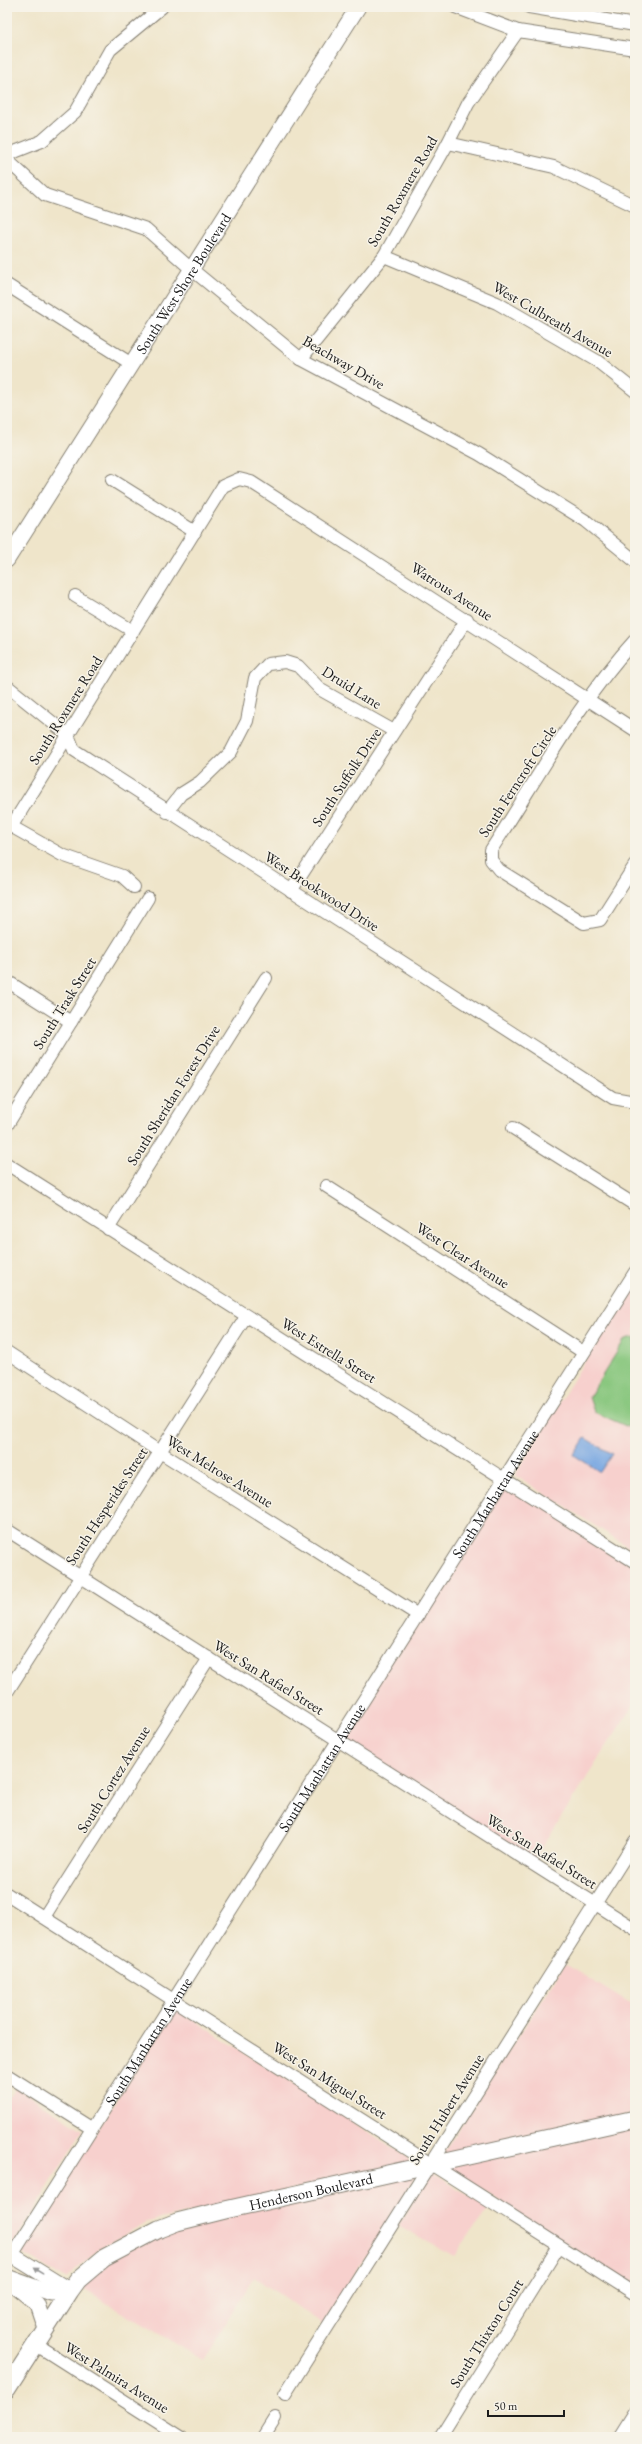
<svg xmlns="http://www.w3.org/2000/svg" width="642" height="2444" font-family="'EB Garamond',serif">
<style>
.built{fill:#f7d0cd}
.green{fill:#87c67d;stroke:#52714c}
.water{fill:#77a6e1;stroke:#4a617e}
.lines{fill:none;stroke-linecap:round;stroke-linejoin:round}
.minor-casing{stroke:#868073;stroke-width:14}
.tertiary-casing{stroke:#868073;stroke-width:17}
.secondary-casing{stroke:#868073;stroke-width:19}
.minor{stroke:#fff;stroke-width:12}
.tertiary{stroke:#fff;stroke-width:15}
.secondary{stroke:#fff;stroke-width:17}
.oneway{fill:#999}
.labels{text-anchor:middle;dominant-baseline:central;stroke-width:3;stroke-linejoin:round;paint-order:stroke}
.street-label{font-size:15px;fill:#1c1c1c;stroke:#f7f3e8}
</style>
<rect width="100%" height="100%" fill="#f7f3e8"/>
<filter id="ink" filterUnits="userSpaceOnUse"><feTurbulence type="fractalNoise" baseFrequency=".025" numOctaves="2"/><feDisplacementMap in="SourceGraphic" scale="8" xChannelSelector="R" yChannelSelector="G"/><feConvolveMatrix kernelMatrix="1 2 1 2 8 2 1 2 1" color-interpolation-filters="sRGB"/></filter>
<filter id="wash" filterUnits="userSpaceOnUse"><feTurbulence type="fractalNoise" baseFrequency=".012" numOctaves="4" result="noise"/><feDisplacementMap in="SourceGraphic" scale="16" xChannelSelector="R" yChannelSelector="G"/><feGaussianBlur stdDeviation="0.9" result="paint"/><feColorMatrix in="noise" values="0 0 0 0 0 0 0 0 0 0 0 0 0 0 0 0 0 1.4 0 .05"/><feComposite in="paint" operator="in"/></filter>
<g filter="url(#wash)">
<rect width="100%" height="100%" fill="#efe5ca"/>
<path class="built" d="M635 1279V1551L515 1475Z
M506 1479 635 1562V1702L532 1863 338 1739Z
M565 1964 635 2007V2113L441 2156Z
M175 2008 415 2162 147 2222 103 2246 66 2279 20 2252Z
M16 2087 83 2130 12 2246 7 2243V2101Z
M635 2124V2287L445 2167Z
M419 2172 323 2324 254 2277 203 2360 76 2285 149 2232Z
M431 2172 489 2208 454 2256 398 2225Z"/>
<path class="green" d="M635 1337V1430L594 1412 589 1397 625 1339Z"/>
<path class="water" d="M585 1438 612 1454 600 1472 574 1455Z"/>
</g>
<g filter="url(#ink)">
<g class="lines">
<g class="minor-casing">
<g id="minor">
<path d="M455 7 518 31 635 49"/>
<path d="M529 7 635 25"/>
<path d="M448 143 554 167 635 206"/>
<path d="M7 155 42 141 75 112 110 50 162 7"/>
<path d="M7 160 45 195 146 229 190 268 301 359 479 454 586 521 635 561"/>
<path d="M384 256 497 303 597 361 635 391"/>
<path d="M7 285 130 363"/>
<path d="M301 359 384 256 448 143 468 103 518 31"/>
<path d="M112 480 195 532"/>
<path d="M75 596 133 631"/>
<path d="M635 640C579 701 536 781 491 850V860L499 870 584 923 600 920 635 865"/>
<path d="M7 686 68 735 74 750 613 1098 635 1102"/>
<path d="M167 812 181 794 200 782 231 752 247 721 255 678 268 664 285 662 298 666 321 690 394 731"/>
<path d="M7 824 62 855 122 876 134 887"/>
<path d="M11 827 223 486 239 479 251 482 635 730"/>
<path d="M291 891 467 619"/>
<path d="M7 981 71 1022"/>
<path d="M7 1125 148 898"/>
<path d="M513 1128 635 1205"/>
<path d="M7 1164 635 1562"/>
<path d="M326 1186 583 1352"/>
<path d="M108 1229 266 978"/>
<path d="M7 1352 160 1452 418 1615"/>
<path d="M7 1530 635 1929"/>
<path d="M7 1692 246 1317"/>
<path d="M7 1894 635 2294"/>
<path d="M44 1917 209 1658"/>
<path d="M7 2075 91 2128"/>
<path id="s1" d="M7 2263 635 1272"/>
<path d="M35 2344 181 2437"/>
<path d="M285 2394 635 1841"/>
<path d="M263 2437 275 2418"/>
<path d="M440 2437 559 2246"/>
</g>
</g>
<g class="tertiary-casing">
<g id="tertiary">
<path id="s2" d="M7 560 358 7"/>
<path d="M7 2252 70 2291"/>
<path d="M7 2277 51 2293 70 2291"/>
<path d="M13 2284 37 2304 45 2328"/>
<path d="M620 2437 635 2413"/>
</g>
</g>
<g class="secondary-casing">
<g id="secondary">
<path id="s3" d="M7 2389 70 2291 78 2280 104 2258 159 2229 177 2222 225 2210 635 2119"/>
</g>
</g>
<use href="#minor" class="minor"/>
<use href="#tertiary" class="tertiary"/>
<use href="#secondary" class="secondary"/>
</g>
<defs><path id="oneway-solid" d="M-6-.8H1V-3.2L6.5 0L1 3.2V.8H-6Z"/></defs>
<use class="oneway" href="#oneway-solid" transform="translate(39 2271) rotate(-148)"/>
</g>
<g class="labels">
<g class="street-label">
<text transform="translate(402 191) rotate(-60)">South Roxmere Road</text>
<text stroke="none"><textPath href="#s2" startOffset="328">South West Shore Boulevard</textPath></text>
<text transform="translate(553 319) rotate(30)">West Culbreath Avenue</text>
<text transform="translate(344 362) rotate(30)">Beachway Drive</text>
<text transform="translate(452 591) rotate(33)">Watrous Avenue</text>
<text transform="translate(352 687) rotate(32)">Druid Lane</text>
<text transform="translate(65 710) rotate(-58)">South Roxmere Road</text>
<text transform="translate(346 777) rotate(-57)">South Suffolk Drive</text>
<text transform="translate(517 781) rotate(-57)">South Ferncroft Circle</text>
<text transform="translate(322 891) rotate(33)">West Brookwood Drive</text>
<text transform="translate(64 1003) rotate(-58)">South Trask Street</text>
<text transform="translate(173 1095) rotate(-58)">South Sheridan Forest Drive</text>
<text transform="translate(463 1255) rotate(33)">West Clear Avenue</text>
<text transform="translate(329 1350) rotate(32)">West Estrella Street</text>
<text transform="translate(220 1471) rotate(32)">West Melrose Avenue</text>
<text stroke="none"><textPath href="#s1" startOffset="911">South Manhattan Avenue</textPath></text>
<text transform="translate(106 1506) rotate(-57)">South Hesperides Street</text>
<text transform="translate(269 1677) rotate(32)">West San Rafael Street</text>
<text stroke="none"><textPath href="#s1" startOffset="587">South Manhattan Avenue</textPath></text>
<text transform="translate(113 1779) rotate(-58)">South Cortez Avenue</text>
<text transform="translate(542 1851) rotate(32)">West San Rafael Street</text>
<text stroke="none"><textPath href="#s1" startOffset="263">South Manhattan Avenue</textPath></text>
<text transform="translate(330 2080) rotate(32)">West San Miguel Street</text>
<text transform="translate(446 2109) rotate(-58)">South Hubert Avenue</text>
<text stroke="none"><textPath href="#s3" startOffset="383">Henderson Boulevard</textPath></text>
<text transform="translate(486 2333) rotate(-58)">South Thixton Court</text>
<text transform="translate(117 2377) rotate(32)">West Palmira Avenue</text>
</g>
</g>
<rect width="642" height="2444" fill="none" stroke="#f7f3e8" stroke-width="24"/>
<path d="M488 2410v6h76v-6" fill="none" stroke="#1c1c1c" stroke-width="2"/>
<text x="494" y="2410" font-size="12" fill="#1c1c1c" stroke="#f7f3e8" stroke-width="3" paint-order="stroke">50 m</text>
</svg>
